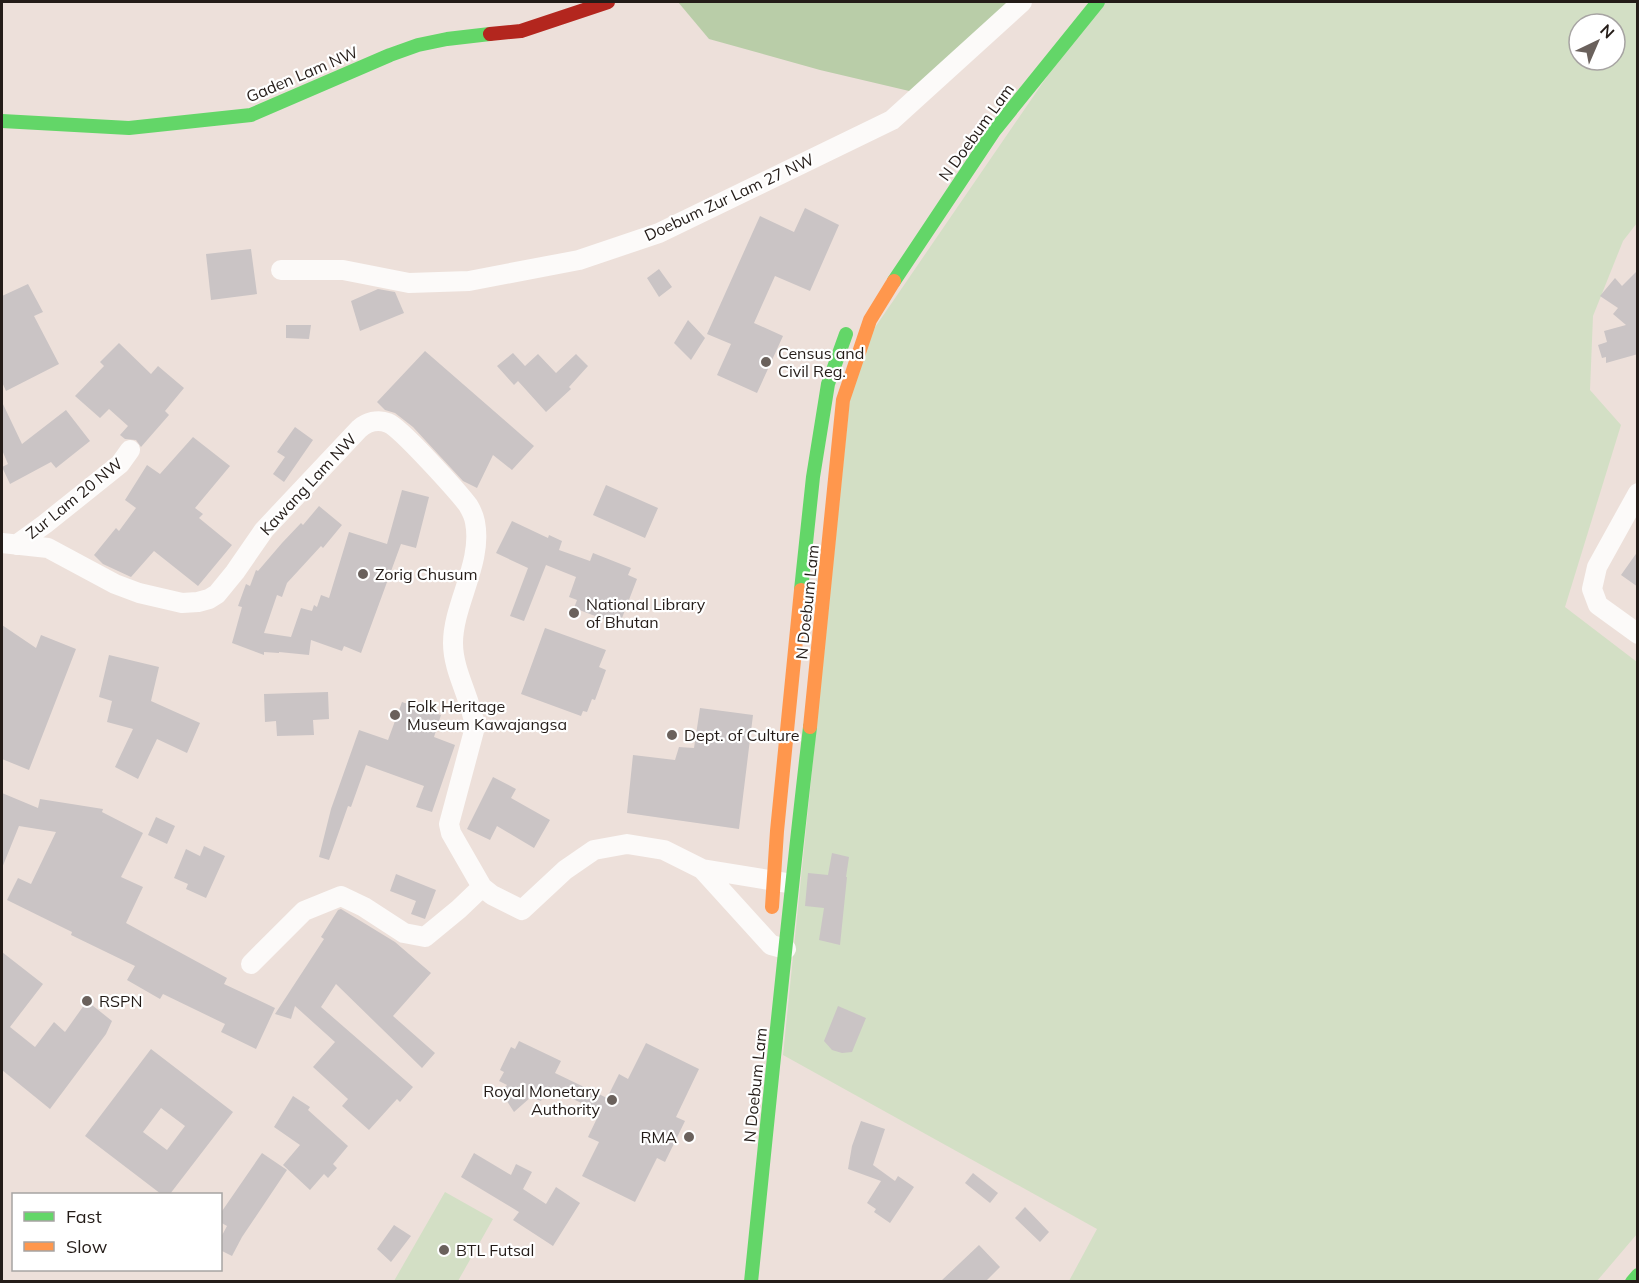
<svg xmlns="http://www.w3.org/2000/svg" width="1639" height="1283" font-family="Mulish,sans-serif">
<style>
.green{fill:#d3dfc5;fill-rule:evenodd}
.forest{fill:#b9cda8}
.building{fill:#cac4c5;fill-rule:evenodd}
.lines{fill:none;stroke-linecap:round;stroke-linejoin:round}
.street{stroke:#fcfaf9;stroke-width:20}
.fast{stroke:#63d668;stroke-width:14}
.slow{stroke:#ff974d;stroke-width:14}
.jam{stroke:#b3261e;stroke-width:14}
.poi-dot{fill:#6a615c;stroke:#fff;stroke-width:2}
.labels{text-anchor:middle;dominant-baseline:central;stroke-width:4.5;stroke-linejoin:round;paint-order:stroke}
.street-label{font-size:16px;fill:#241c18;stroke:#fff}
.poi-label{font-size:16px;fill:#241c18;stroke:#fff;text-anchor:start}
</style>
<rect width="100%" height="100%" fill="#ede0da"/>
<path class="green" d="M1098 2H1637V223L1623 241 1593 316 1590 390 1621 425 1565 607 1637 662V1234L1597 1281H1069L1097 1229 783 1055 854 358ZM1579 24H1615V60H1579Z
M445 1192 493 1219 458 1281H394Z"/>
<path class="forest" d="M678 2H1031L922 94 820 70 709 39Z"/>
<path class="building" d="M805 208 839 225 810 291 775 276 754 323 783 336 757 393 717 375 731 344 707 334 760 216 794 232Z
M251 249 257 294 211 300 206 254Z
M659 269 672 287 659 297 647 278Z
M1638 270V354L1606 363V357L1602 358 1598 345 1607 342 1604 331 1626 325 1613 314 1618 308 1600 296 1615 278 1622 286Z
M28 284 43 312 34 316 59 364 6 391 2 382V296Z
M378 289 395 292 404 313 360 331 351 301Z
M688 320 705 338 691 360 674 343Z
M286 325H311L309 339 286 338Z
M119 343 151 374 158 366 184 388 165 411 169 415 141 447 136 440 125 439 120 435 128 426 109 409 100 418 75 396 104 366 100 362Z
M425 351 534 446 512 470 493 455 477 488 463 481 413 427 395 413 385 410 377 402Z
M513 353 525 366 538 354 556 373 576 354 588 366 569 387 571 389 546 412 518 381 514 385 497 366Z
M2 402 22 444 66 410 90 441 56 468 51 462 10 484 2 467 8 464 2 450Z
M295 427 313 440 284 482 273 474 285 457 277 452Z
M193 437 230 466 195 508 203 514 199 518 232 545 198 586 154 551 131 577 103 564 94 555 116 528 119 531 136 508 125 500 147 465 160 474Z
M606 485 658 508 645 538 593 515Z
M402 490 429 497 416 548 401 544 361 653 344 646 342 651 311 640 309 655 279 652V653L264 652V655L232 643 242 607 238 606 246 584 250 586 256 570 258 571 282 543 301 523 303 525 319 506 342 525 323 548 321 546 287 583 282 597 277 595 264 633 291 637 301 608 312 611 314 605 317 607 321 595 329 598 349 532 387 544Z
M512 521 548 538 549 535 562 541 559 550 590 561 593 553 631 568 628 575 637 579 622 618 614 615 611 622 574 608 577 600 569 597 576 577 546 565 524 621 510 616 528 568 496 553Z
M1638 551V587L1621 575Z
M2 625 36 648 41 635 76 649 29 770 2 759Z
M545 628 606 650 599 667 606 670 595 700 592 699 587 712 583 711 581 716 521 694Z
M109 655 159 667 151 701 200 723 187 753 157 739 138 779 115 767 133 729 107 722 112 701 99 697Z
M328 692 329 719 313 720 314 735 277 736 276 721 265 722 264 694Z
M402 702 441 715 434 737 455 745 432 812 416 807 424 786 366 765 351 807 348 806 329 860 319 857 331 809 359 730 388 740Z
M700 708 753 715 739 829 627 813 633 755 675 760 679 747 694 748Z
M493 777 516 789 511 798 550 820 534 848 497 826 490 840 467 829Z
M2 793 38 808 40 799 103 809 102 812 143 833 121 877 143 887 126 923 227 978 224 984 275 1008 256 1049 221 1032 225 1024 163 994 160 999 127 980 135 966 71 935 72 932 7 900 18 878 31 884 56 832 19 826 2 868Z
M156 817 175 826 167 844 148 835Z
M204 846 225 856 206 898 186 889 188 884 174 878 186 849 200 856Z
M832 853 849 857 846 877H847L840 945 819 940 824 908 805 906 808 873 828 875Z
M396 874 436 890 425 919 411 914 416 901 390 891Z
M341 909 395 942 431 973 393 1016 435 1053 422 1068 336 984 321 1007 413 1087 400 1102 397 1099 369 1130 342 1106 348 1099 313 1067 335 1042 295 1006 291 1019 275 1014 324 939 321 937 338 910Z
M2 952 43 984 10 1027 35 1047 54 1022 65 1032 87 1001 112 1021 106 1034 50 1109 2 1070Z
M838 1006 866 1018 852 1052 842 1053 832 1050 824 1041Z
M519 1041 561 1061 555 1073 607 1098 619 1074 628 1079 646 1043 699 1069 676 1117 685 1121 665 1162 657 1158 635 1202 582 1176 599 1142 588 1137 600 1112 548 1087 541 1101 531 1097 514 1112 501 1092 507 1085 499 1081 504 1072 500 1070 511 1047 515 1049Z
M151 1049 233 1112 170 1194H161L85 1136ZM161 1108 185 1126 167 1150 143 1132Z
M293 1096 310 1107 308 1110 348 1146 333 1164 337 1168 328 1178 324 1174 310 1190 283 1165 300 1145 274 1127Z
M861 1121 885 1129 873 1165 895 1181 898 1176 914 1187 890 1223 874 1212 876 1209 867 1203 881 1181 848 1169 852 1146Z
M262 1153 287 1170 242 1237 232 1256 220 1250V1239L227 1226 220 1222V1214Z
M474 1153 511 1175 516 1164 532 1172 523 1189 546 1204 556 1187 580 1203 553 1246 513 1220 519 1212 461 1177Z
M973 1173 998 1193 990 1203 965 1183Z
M1025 1207 1049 1232 1040 1242 1015 1218Z
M394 1225 411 1236 391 1262 377 1249Z
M979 1245 1000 1267 986 1281H941Z"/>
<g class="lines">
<path class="street" d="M281 270H343L409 283 469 281 579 260 659 233 892 120 1022 2
M1638 493 1597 567 1592 589 1598 605 1638 634
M2 543 48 548 115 584 139 593 182 603 198 602 209 599 217 594 235 572 264 530 359 429C367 422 378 419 388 423 401 428 458 492 468 505 471 510 474 516 475 522 483 563 453 604 453 643 453 672 471 698 475 727L449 824 451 833 482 887 492 895 522 910 565 870 594 850 627 844 664 850 702 869 787 883
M16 545 45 524 120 464 130 450
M702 869 771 945 786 949
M251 964 304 911 341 896 364 907 404 933 425 937 459 909 482 887"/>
<path class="fast" d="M2 121 129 128 251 115 390 55 418 45 447 39 490 34
M894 281 994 131 1098 2
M801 590 813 477 828 384 846 334
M751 1282C770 1097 788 912 810 727
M1632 1282 1638 1275"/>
<path class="slow" d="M810 727 843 400 870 320 894 281
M772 907 777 831 801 590"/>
<path class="jam" d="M490 34 521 31 608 2"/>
</g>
<g class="poi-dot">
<circle cx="766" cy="362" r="6"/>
<circle cx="363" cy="574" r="6"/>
<circle cx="574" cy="613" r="6"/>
<circle cx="395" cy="715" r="6"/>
<circle cx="672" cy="735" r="6"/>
<circle cx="87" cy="1001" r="6"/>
<circle cx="612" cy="1100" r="6"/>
<circle cx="689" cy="1137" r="6"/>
<circle cx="444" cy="1250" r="6"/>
</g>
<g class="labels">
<g class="street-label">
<text transform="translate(302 74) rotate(-23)">Gaden Lam NW</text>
<text transform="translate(976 132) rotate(-54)">N Doebum Lam</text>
<text transform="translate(729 197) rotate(-25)">Doebum Zur Lam 27 NW</text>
<text transform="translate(308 484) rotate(-47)">Kawang Lam NW</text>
<text transform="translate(74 498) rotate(-39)">Zur Lam 20 NW</text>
<text transform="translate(807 602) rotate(-84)">N Doebum Lam</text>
<text transform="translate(755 1085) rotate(-84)">N Doebum Lam</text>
</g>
<g class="poi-label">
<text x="778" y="353">Census and<tspan x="778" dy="18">Civil Reg.</tspan></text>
<text x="375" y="574">Zorig Chusum</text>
<text x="586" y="604">National Library<tspan x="586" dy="18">of Bhutan</tspan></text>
<text x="407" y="706">Folk Heritage<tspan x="407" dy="18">Museum Kawajangsa</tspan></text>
<text x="684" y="735">Dept. of Culture</text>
<text x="99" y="1001">RSPN</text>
<text x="600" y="1091" text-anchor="end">Royal Monetary<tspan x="600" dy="18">Authority</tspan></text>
<text x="677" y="1137" text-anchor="end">RMA</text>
<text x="456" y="1250">BTL Futsal</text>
</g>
</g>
<rect width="1639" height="1283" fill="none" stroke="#241c18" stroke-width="6"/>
<rect x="12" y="1193" width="210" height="78" fill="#ffffff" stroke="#a7a4a3" stroke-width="1.5"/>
<rect x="24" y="1212" width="30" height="9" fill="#63d668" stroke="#a7a4a3" stroke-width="1.5"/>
<text x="66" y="1223" font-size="18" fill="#241c18">Fast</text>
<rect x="24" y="1242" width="30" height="9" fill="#ff974d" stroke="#a7a4a3" stroke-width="1.5"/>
<text x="66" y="1253" font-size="18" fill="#241c18">Slow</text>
<g transform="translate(1597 42) rotate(44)"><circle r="28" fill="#ffffff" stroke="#a7a4a3" stroke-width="1.5"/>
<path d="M0-4.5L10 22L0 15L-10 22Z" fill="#6a615c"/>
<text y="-9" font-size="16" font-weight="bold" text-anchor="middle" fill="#241c18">N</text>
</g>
</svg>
